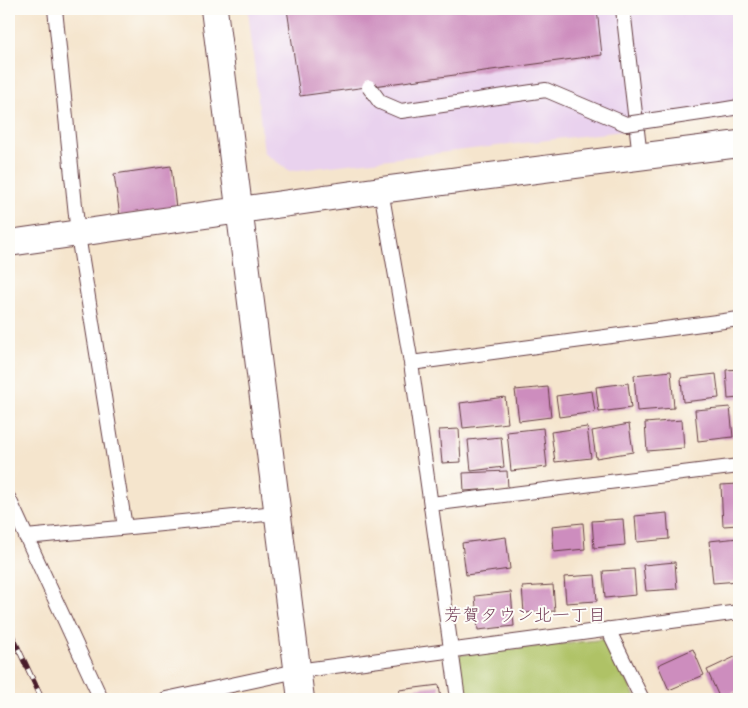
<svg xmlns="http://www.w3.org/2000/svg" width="748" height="708" font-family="'Gochi Hand','Klee One',sans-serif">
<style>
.built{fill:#e9d2ee}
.green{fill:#afc266;stroke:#7c7048}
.building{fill:#cd8dbe}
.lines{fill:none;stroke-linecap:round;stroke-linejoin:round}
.service-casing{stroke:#643d43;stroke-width:16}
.minor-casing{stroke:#643d43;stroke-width:28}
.service{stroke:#fff;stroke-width:14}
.minor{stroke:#fff;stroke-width:26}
.rail-casing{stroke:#4a1f2b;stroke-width:5.5}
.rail{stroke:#fdfcf7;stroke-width:4;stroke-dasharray:11;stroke-linecap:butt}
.service-bridge-casing{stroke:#643d43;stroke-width:16;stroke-linecap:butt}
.service-bridge{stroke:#fff;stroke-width:14}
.labels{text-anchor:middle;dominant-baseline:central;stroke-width:4;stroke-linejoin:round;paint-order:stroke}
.neighbourhood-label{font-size:18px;fill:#78465e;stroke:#fdfcf7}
</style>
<rect width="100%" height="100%" fill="#fdfcf7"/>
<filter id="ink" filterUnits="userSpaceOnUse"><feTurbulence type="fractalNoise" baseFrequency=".02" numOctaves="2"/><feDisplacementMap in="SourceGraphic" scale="10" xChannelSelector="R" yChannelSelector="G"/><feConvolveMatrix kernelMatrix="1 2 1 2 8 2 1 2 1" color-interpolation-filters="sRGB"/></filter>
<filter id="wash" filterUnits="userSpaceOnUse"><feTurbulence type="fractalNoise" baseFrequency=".0096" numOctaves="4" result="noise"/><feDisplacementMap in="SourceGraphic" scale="20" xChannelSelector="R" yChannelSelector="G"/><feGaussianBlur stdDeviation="1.12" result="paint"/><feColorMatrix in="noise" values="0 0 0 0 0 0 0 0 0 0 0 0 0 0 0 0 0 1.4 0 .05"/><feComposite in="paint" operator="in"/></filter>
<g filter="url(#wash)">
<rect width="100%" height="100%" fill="#f5e5cd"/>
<path class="built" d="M248 9H739V117L290 171 264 153Z"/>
<path class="green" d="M607 639 636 699H465L459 655Z"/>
<g id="blocks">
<path class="building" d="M287 9H597L602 55 300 96Z
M171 166 176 208 120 216 114 174Z
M739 369V398L728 399 726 370Z
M671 371 674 408 637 411 634 375Z
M716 374 719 398 683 402 681 378Z
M628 383 631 408 599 412 596 387Z
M548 387 551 417 519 421 515 390Z
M592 391 595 412 559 417 556 396Z
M505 397 508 423 463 428 460 403Z
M730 407 733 437 698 441 695 410Z
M682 420 684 448 647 451 645 423Z
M629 424 633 452 596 458 592 431Z
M587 427 591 458 555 462 551 432Z
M543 428 547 467 511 471 507 432Z
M459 429 461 462 442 463 439 430Z
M501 437 504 467 471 471 468 440Z
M507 471 508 488 464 491 463 473Z
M739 484V525L723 526 721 485Z
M667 513 669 539 637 542 635 516Z
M623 519 625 545 594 548 592 521Z
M583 523 585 549 554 552 552 526Z
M506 537 510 569 466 575 462 543Z
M739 538V581L713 583 709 541Z
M675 562 677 589 646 591 643 565Z
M634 569 636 595 605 598 603 571Z
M595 575 597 601 566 603 564 577Z
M553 585 555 611 524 613 522 587Z
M511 592 514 626 478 630 475 596Z
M693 649 704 675 669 690 658 665Z
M739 655V690L720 699 707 670Z
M439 685 441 699H400L399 690Z"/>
</g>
</g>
<g filter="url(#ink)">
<use href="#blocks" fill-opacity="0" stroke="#643d43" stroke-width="1"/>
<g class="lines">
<g class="service-casing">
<path id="service" d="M55 9 78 235 125 527
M623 9 640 157
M721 110 739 107
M381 190 411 363 458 699
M411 363 739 319
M9 499 101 699
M431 504 739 466
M26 537 276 513
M608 629 642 699
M166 699 297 671 739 612"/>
</g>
<g class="minor-casing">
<path id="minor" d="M214 9 301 699
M9 243 381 190 739 144"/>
</g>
<use href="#service" class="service"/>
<use href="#minor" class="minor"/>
<g class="rail-casing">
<path id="rail" d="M9 629 42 699"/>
</g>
<use href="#rail" class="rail"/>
<g class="service-bridge-casing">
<path id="service-bridge" d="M369 87 380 102 401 111 546 90 626 124 721 110"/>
</g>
<use href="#service-bridge" class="service-bridge"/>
</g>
</g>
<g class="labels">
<g class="neighbourhood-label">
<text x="525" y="617">芳賀タウン北一丁目</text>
</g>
</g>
<rect width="748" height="708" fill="none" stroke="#fdfcf7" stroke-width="30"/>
</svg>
